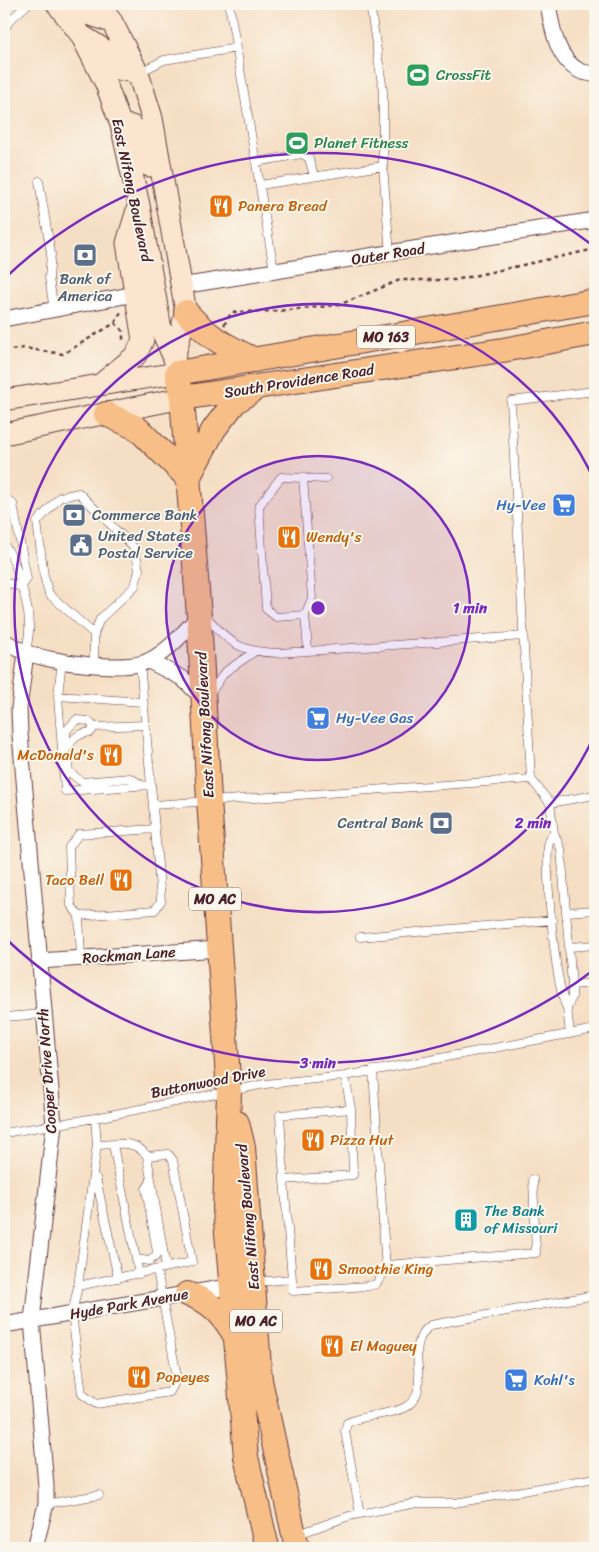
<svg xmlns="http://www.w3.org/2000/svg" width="599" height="1552" font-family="Sriracha,sans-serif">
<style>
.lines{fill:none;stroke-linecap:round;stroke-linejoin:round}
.service-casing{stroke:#643c42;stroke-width:9}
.minor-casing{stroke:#643c42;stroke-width:17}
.secondary-casing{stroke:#643c42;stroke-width:23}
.primary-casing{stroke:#643c42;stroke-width:26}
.path{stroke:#643c42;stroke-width:2.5;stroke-dasharray:4 4;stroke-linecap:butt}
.service{stroke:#fff;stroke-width:8}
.minor{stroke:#fff;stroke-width:15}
.secondary{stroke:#fce5cf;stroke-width:21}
.primary{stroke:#f7be87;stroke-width:24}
.ring{fill:none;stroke:#7b2cbf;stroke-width:2.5}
.labels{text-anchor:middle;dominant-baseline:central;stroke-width:4;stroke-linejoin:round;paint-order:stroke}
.shield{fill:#fbf7ec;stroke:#7f6065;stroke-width:1}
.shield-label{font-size:14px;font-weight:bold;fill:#4a1f2b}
.leisure-label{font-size:15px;fill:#27864d;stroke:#fbf7ec;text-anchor:start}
.street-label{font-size:15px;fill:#4a1f2b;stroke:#fbf7ec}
.food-label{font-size:15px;fill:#c56008;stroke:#fbf7ec;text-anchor:start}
.service-label{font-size:15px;fill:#4e5e75;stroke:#fbf7ec;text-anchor:start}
.shop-label{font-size:15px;fill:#366cbe;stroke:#fbf7ec;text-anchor:start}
.culture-label{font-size:15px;fill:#0d838f;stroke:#fbf7ec;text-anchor:start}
.centre{fill:#7b2cbf;stroke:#fbf7ec;stroke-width:2.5}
.ring-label{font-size:15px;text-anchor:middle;font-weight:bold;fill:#7b2cbf;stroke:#fbf7ec;stroke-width:4;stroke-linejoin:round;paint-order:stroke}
</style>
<rect width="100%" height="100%" fill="#fbf7ec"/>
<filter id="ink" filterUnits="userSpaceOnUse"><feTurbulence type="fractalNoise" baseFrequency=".02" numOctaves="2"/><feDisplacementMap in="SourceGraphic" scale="10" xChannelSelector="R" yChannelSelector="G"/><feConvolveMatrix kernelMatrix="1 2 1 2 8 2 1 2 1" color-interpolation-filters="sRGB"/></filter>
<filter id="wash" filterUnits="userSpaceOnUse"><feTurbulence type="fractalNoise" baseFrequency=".0096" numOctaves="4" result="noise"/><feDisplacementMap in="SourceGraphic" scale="20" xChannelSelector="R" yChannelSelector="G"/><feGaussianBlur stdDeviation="1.12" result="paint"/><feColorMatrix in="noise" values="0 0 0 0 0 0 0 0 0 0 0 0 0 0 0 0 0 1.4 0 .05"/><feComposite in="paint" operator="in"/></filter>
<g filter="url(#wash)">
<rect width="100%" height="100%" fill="#f5dfc4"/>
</g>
<g filter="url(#ink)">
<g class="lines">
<g class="service-casing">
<path id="service" d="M229 4 274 270
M370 4 383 91V166
M4 30 10 20 28 4
M140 72 164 60 237 48
M256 162 302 154 309 158 314 176
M39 181 51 254 49 278 54 310
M260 185 383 166 390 254
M303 477 312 598 305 615 276 617 266 609 259 506 281 477 326 479
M4 497 13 504 27 579 21 587
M4 545C16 558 29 606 29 625 30 633 27 644 26 652
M4 582 21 587
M205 615C230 644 240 652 279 653L524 636
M305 615 308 650
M62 660 58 696 65 791 151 785
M140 663 155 829
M94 665V634L100 619 135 586 139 570 135 549 79 493 60 497 37 522 44 576 49 594 94 634
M209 695 225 672 254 652
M58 696 143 702
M66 740V731L76 720 89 721 94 727
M66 750C73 738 77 734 91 732L94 727 145 725
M68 764 69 772 82 782 130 778 142 785
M550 803 595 795
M153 805 531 779
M554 833C551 837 548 842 548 847 546 874 555 988 567 1008L572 997V985L561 849 554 833 550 803 531 779 511 401 595 391
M567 912 595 910
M79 916 155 910 161 901 155 829 79 834 69 847 71 905 79 916 81 959
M360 937 553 920
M570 947 595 945
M572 985 595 983
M567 1008 570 1034
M4 1017 44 1014
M95 1118 97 1145C118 1145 133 1138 147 1156L168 1154 173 1160 192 1262 78 1286 97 1145
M4 1133 95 1118 265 1084 345 1076 595 1029
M113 1145 139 1274
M147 1156 166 1267
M96 1178 118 1278
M284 1180 280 1115 351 1109 345 1076
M136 1259 149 1261 155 1257 157 1252 146 1189 151 1181
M386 1265 536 1253 533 1179
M292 1279 284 1180 353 1175 351 1109
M256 1282 292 1279 293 1291 368 1286 376 1284 386 1270 373 1070
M78 1286 72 1314 82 1394 96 1404 170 1392 177 1377 157 1270
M46 1504 99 1495
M360 1514 345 1431 347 1423C364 1414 394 1415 407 1406 435 1387 400 1347 431 1325L595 1295
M296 1535 349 1516 417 1503H455L595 1478"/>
</g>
<g class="minor-casing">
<path id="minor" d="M548 4C552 27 556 59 580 71 584 73 591 73 595 75
M181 286 595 220
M4 319 135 294
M4 641C11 645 17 649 25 652 49 662 128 673 150 660 170 650 184 632 199 616
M26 652 19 709 20 734 54 1125 32 1320 46 1486V1504L35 1548
M149 661 182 678 203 698
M39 961 219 949
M4 1325 239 1285"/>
</g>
<g class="secondary-casing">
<path id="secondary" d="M78 4 88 14 109 21
M98 4 112 22 138 73 152 118 186 312 174 358
M81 35 106 51 118 69 138 73
M121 125 132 126 135 129 149 166
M101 384 136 355 143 340 127 243 137 210
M4 400 177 373 174 358 161 329 139 205 121 125 106 84 81 35 57 4
M4 434 182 398"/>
</g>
<g class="primary-casing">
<path id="primary" d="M186 312C208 337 225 346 255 360
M182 398 503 350 595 333
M106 414 137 428 188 478 214 429 235 402 256 388
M237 1123 243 1147 260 1380 297 1548
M187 1294C212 1301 223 1315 236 1337
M267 1548 246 1457 225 1209 229 1093 209 800 199 616 182 398 177 373 595 301"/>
</g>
<path class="path" d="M115 323 121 312
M224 325 232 312 278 311 339 305 400 280H455L595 249
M4 351 24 348 63 354 115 323 123 331V343"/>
<use href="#service" class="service"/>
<use href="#minor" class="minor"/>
<use href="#secondary" class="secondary"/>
<use href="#primary" class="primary"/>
</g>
</g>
<circle cx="318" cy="608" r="152" fill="#7b2cbf" fill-opacity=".12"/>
<g class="ring">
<circle cx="318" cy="608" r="152"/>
<path d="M595 734A304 304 0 1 1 595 482"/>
<path d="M595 969A455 455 0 0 1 5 938M5 278A455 455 0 0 1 595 247"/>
</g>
<defs>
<g id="stadium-square" transform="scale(1.25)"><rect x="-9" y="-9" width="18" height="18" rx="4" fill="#2e9e5b" stroke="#fbf7ec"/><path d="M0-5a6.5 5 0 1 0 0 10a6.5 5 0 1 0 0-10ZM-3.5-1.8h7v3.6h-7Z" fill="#fff"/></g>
<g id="restaurant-square" transform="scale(1.25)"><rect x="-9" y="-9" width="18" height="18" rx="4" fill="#e8710a" stroke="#fbf7ec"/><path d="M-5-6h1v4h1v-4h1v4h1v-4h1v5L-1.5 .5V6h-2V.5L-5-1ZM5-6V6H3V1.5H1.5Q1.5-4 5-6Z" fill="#fff"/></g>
<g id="bank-square" transform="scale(1.25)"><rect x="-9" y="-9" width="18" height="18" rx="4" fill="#5c6f8a" stroke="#fbf7ec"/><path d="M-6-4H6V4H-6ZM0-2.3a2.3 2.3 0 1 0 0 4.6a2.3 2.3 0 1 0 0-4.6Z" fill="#fff"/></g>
<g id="supermarket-square" transform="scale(1.25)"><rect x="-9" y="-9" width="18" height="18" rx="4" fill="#3f7fe0" stroke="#fbf7ec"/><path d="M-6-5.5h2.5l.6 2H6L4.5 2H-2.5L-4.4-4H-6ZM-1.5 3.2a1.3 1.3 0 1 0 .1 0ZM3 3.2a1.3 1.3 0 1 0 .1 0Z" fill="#fff"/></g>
<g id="civic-square" transform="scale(1.25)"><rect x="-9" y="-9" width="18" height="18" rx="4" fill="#5c6f8a" stroke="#fbf7ec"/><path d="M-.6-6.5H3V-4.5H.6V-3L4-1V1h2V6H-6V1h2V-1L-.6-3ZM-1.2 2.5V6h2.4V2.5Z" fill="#fff"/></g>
<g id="building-square" transform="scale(1.25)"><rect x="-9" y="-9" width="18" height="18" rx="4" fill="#0f9aa8" stroke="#fbf7ec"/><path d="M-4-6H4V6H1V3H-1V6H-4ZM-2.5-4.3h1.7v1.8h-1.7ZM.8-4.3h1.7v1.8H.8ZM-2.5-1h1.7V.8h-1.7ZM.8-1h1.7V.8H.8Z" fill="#fff"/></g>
</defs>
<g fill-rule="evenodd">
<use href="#stadium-square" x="418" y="75"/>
<use href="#stadium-square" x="297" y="143"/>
<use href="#restaurant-square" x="221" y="206"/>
<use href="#bank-square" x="85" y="255"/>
<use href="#supermarket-square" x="564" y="505"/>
<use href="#bank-square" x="74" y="515"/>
<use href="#restaurant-square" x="289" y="537"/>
<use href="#civic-square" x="81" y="545"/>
<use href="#supermarket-square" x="318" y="718"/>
<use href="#restaurant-square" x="111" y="755"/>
<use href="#bank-square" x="441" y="823"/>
<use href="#restaurant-square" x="121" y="880"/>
<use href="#restaurant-square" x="313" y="1140"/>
<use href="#building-square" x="466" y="1220"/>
<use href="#restaurant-square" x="321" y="1269"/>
<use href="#restaurant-square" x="332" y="1346"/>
<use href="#restaurant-square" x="139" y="1377"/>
<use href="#supermarket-square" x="516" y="1380"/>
</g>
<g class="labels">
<g class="shield">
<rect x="357" y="325.5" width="58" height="23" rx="4"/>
<rect x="189" y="887.5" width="52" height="23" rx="4"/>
<rect x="230" y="1309.5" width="52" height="23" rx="4"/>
</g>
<g class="shield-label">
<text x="386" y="337">MO 163</text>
<text x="215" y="899">MO AC</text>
<text x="256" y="1321">MO AC</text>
</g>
<g class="leisure-label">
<text x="436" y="75">CrossFit</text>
<text x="314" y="143">Planet Fitness</text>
</g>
<g class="street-label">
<text transform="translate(132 190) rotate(78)">East Nifong Boulevard</text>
<text transform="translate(388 254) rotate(-9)">Outer Road</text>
<text transform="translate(299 381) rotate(-9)">South Providence Road</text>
<text transform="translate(205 725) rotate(-93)">East Nifong Boulevard</text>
<text transform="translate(129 955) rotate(-4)">Rockman Lane</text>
<text transform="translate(47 1071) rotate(-94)">Cooper Drive North</text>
<text transform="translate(208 1082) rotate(-11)">Buttonwood Drive</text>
<text transform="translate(248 1217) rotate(-95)">East Nifong Boulevard</text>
<text transform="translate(129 1304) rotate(-10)">Hyde Park Avenue</text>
</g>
<g class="food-label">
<text x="238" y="206">Panera Bread</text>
<text x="306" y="537">Wendy's</text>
<text x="94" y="755" text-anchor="end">McDonald's</text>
<text x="104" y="880" text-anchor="end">Taco Bell</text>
<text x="330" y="1140">Pizza Hut</text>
<text x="338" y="1269">Smoothie King</text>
<text x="350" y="1346">El Maguey</text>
<text x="156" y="1377">Popeyes</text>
</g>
<g class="service-label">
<text x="85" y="279" text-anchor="middle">Bank of<tspan x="85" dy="17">America</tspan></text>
<text x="92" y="515">Commerce Bank</text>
<text x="98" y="536">United States<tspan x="98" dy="17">Postal Service</tspan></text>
<text x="424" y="823" text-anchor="end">Central Bank</text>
</g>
<g class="shop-label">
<text x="546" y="505" text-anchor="end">Hy-Vee</text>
<text x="336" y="718">Hy-Vee Gas</text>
<text x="534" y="1380">Kohl's</text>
</g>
<g class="culture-label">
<text x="484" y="1211">The Bank<tspan x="484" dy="17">of Missouri</tspan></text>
</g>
</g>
<circle cx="318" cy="608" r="8" class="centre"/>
<g class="ring-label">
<text x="470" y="613">1 min</text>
<text x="533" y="828">2 min</text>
<text x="318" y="1068">3 min</text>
</g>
<rect width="599" height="1552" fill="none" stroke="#fbf7ec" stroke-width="20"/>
</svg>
